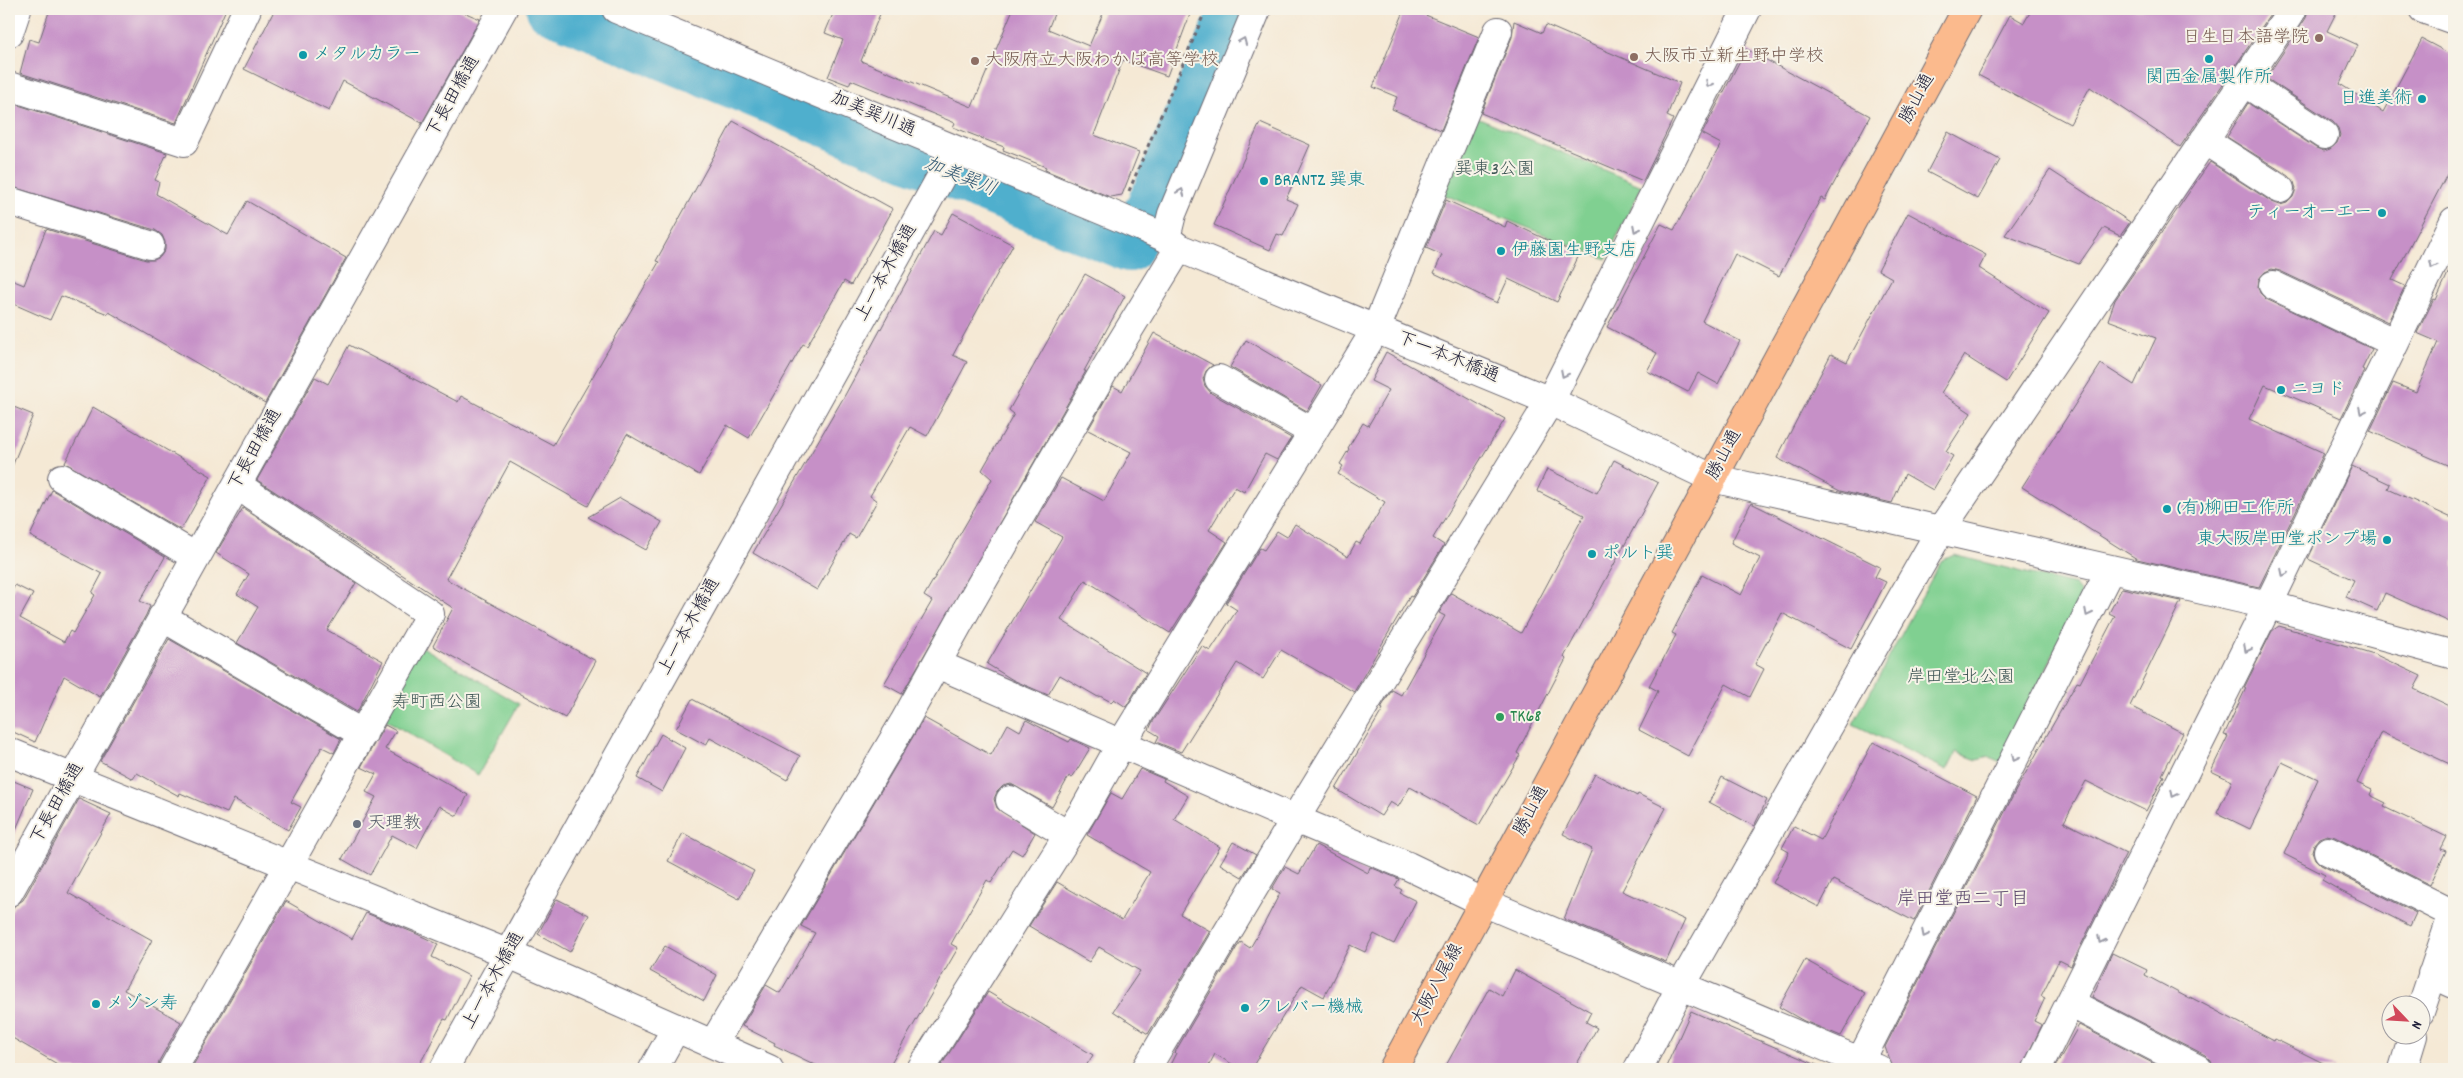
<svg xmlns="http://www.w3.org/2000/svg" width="2463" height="1078" font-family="Dekko,'Klee One',sans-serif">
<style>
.green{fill:#80d091;stroke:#517966}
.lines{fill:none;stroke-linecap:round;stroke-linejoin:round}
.river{stroke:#4fafcd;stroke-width:48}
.building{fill:#c690c7}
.minor-casing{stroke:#6c6871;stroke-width:30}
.major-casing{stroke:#6c6871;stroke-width:30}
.path{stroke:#6c6871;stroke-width:3;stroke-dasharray:4 4;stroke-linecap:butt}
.minor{stroke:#fff;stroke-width:28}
.major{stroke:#fbba8d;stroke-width:28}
.oneway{stroke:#9c9ca7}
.education-dot{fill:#8d6e63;stroke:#f7f3e8;stroke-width:2}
.culture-dot{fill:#0f9aa8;stroke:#f7f3e8;stroke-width:2}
.leisure-dot{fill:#2e9e5b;stroke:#f7f3e8;stroke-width:2}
.worship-dot{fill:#6b7280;stroke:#f7f3e8;stroke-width:2}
.labels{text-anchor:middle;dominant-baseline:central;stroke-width:4;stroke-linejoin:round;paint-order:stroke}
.education-label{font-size:18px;fill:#785e54;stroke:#f7f3e8;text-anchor:start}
.culture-label{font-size:18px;fill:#0d838f;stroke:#f7f3e8;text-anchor:start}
.street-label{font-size:18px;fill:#22223b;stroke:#f7f3e8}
.park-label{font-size:18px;fill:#3e5655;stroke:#f7f3e8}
.leisure-label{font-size:18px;fill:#27864d;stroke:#f7f3e8;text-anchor:start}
.worship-label{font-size:18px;fill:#5b616d;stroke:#f7f3e8;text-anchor:start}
.water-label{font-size:19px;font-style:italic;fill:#345a75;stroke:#f7f3e8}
.neighbourhood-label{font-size:19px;fill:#5b486c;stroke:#f7f3e8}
</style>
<rect width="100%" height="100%" fill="#f7f3e8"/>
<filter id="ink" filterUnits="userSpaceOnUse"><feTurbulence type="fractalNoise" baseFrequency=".02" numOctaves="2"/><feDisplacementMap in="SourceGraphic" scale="10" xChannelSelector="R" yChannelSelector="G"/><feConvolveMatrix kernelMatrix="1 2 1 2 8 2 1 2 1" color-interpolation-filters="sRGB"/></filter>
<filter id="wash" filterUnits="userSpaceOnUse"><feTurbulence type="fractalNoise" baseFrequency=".0096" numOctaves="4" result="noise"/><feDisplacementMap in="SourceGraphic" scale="20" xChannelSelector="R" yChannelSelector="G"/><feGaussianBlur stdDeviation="1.12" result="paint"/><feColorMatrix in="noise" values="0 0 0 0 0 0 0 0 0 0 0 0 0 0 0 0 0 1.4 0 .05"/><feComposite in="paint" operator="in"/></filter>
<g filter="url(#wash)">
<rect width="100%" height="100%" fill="#f5e9d5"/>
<path class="green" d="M1472 115 1642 186 1606 259 1440 193Z
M1954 555 2075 585 2082 595 2001 762 1989 757 1977 760 1956 752 1947 770 1853 724 1941 561Z
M419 645 519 704 478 775 378 715Z"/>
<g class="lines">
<path class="river" d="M550 9 1129 248 1156 194 1234 9"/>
</g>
<g id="blocks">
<path class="building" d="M50 9H226L176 123 20 73 29 39 39 42Z
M275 9H456L480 19 422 123 343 81 329 111 244 69Z
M835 9H882L861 61 972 107 1013 9H1056L1048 29 1089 46 1105 9H1192L1167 76 1123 60 1094 135 1139 152 1122 195 1110 197 1045 170 1046 167 1003 150 1004 147 953 127 955 123 851 80 849 85 828 77 843 40 825 33Z
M1405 9H1411L1479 37 1441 130 1392 109 1397 97 1373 87Z
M2032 9H2274L2180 147 2090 87 2070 124 1978 75 2010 15 2024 23Z
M2308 9H2338L2327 31 2358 45 2340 84 2383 112 2422 39 2454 56V161L2392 280 2405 286 2388 322 2280 271 2272 269 2265 272 2259 279 2258 287 2260 293 2266 299 2372 349 2362 369 2364 370 2341 418 2265 385 2249 419 2324 453 2259 587 2137 559 2022 487 2101 364 2134 385 2156 338 2108 320 2115 300 2210 162 2272 202 2280 205 2287 203 2293 197 2296 189 2294 182 2289 176 2227 137 2248 103 2316 148 2324 151 2330 149 2337 143 2340 135 2338 128 2333 122 2266 78 2306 18Z
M1514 21 1542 33 1546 25 1680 83 1667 116 1673 119 1643 181 1481 113 1512 37Z
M1746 49 1870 116 1825 200 1821 198 1779 276 1735 254 1702 321 1740 341 1718 384 1698 373 1688 392 1647 371 1657 353 1607 327 1661 224 1674 230 1721 144 1702 134Z
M9 102 167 153 155 180 159 182 156 194 228 235 247 201 346 258 265 403 109 312 108 314 61 296 50 320 9 302V279L24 285 46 229 146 260H154L160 257 165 250V242L162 235 155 230 9 186Z
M733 121 893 209 851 285 844 281 807 346 803 344 749 438 727 425 699 475 627 434 588 506 510 462 446 579 596 661 565 718 433 646 453 608 257 480 315 377 328 384 349 345 458 402 461 396 553 445 659 262 656 261Z
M1260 123 1310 145 1286 199 1298 204 1283 236 1277 234 1270 250 1214 225Z
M1948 132 2000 160 1978 199 1927 172Z
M2050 170 2130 222 2120 236 2104 228 2079 264 2005 235Z
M1446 200 1505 227 1507 221 1579 255 1557 302 1508 279 1497 303 1434 273 1442 255 1426 248Z
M953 213 1013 245 953 355 967 362 927 436 910 427 870 496 877 501 856 538 849 534 817 590 753 553 845 395 934 231 941 235Z
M1908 213 1986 255 1979 268 2049 313 2006 382 1964 355 1941 393 1971 413 1946 452 1953 456 1933 490 1905 474 1892 503 1840 491 1777 458 1831 354 1847 362 1892 278 1878 270Z
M2454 260V468L2370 431 2393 383 2416 392 2438 342 2417 333 2434 299 2436 300Z
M1085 274 1125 296 1084 371H1086L902 694 884 684 932 601 924 596 992 479 982 470 1014 414 1009 410Z
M1154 333 1213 365 1206 371 1203 379 1205 386 1211 393 1291 438 1277 460 1265 454 1244 492 1235 487 1209 530 1227 542 1170 633 1085 580 1061 620 1146 673 1126 707 1114 699 1111 702 1100 696 1098 697 1060 675 1048 695 1013 680 987 664 1062 537 1035 522 1061 478 1104 501 1131 452 1088 430 1113 386 1122 391Z
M1246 340 1322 385 1307 411 1230 367Z
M1386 352 1505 419 1433 538 1444 545 1412 597 1410 596 1354 692 1281 650 1263 679 1237 663 1181 752 1156 742 1159 736 1149 730 1152 723 1202 646 1210 651 1237 610 1226 603 1260 548 1264 550 1277 531 1287 537 1295 524 1348 557 1356 542 1360 544 1385 502 1338 474 1343 466 1340 464 1349 449 1348 448 1363 423 1368 426 1389 390 1371 381Z
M9 405 33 415 9 474Z
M93 407 211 476 181 530 65 463Z
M1614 460 1658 483 1564 657 1566 659 1517 753 1520 755 1479 825 1410 787 1398 807 1390 802 1381 816 1336 789 1383 709 1381 708 1392 690 1401 695 1445 616 1439 613 1451 593 1521 633 1584 515 1537 491 1547 469 1597 493Z
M2352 466 2390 484 2388 489 2454 519V624L2385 593 2377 611 2346 597 2354 580 2308 559Z
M52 490 165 557 140 601 150 606 146 615 100 697 64 676 35 742 9 730V596L15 585 33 594 20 618 64 642 70 631 73 633 95 595 92 593 102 574 30 536Z
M620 498 662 522 646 550 588 517Z
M1751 503 1880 567 1875 577 1886 582 1851 649 1782 613 1755 664 1764 669 1750 697 1726 684 1688 756 1639 730 1658 691 1649 686 1676 635 1672 633 1702 575 1741 595 1760 558 1731 543Z
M243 508 356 583 327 630 383 661 357 712 237 643 258 607 237 594 249 574 216 553Z
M2122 588 2181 601 2130 706 2183 733 2162 775 2164 776 2146 811 2086 781 2064 822 2126 853 2071 966 2059 960 2041 996 2045 998 2034 1021 2042 1025 2021 1069H1893L1885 1047 2016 790 2077 682 2080 683 2115 616 2109 613Z
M2279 626 2374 654 2421 676 2414 689 2454 708V766L2381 732 2357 783 2372 790 2370 795 2386 803 2384 807 2447 837 2441 849 2446 851 2430 885 2335 837 2327 835 2319 838 2314 844 2312 851 2315 859 2321 865 2416 913 2410 926 2341 891 2322 880 2325 875 2284 854 2318 779 2282 762 2250 829 2217 813 2232 781 2211 771 2228 736 2224 735 2246 688H2244L2272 631Z
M169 639 341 739 334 753 322 747 291 802 301 807 288 830 234 799 227 813 180 793 179 796 137 773 133 779 100 761Z
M692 699 800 756 787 780 710 738 706 745 676 729Z
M924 718 991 755 1008 724 1020 731 1026 720 1069 742 1071 739 1090 748 1072 778 1069 776 1052 807 1011 784 1003 786 997 792 994 799 997 808 1035 833 1022 855 1012 849 991 883 987 880 951 944 958 948 888 1069H824L774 1045 775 1043 742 1026 766 985 780 993 815 933 801 926Z
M385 725 396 731 385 749 468 795 457 816 439 806 417 848 392 835 370 875 342 859 376 797 366 792 376 774 361 767Z
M661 734 685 748 662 792 637 778Z
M1873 742 1977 796 1914 921 1833 880 1819 907 1773 883 1789 852 1782 848 1794 826 1821 840Z
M1140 769 1164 779 1163 781 1188 796 1174 819 1220 847 1180 914 1210 931 1148 1034 1113 1011 1140 971 1099 947 1089 962 1029 926 1057 882 1122 920 1150 872 1087 835 1111 793 1122 799Z
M1595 774 1637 796 1638 794 1666 808 1622 891 1685 920 1666 962 1564 919 1592 849 1563 834Z
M1722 777 1767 800 1754 826 1709 802Z
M9 779 33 789 9 846Z
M79 799 111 814 68 893 152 940 124 990 181 1022 159 1061 157 1069H66L9 1036V916L14 906 23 900Z
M683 833 754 871 739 899 668 861Z
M1233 842 1256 855 1242 877 1220 864Z
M1316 845 1368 873 1370 867 1399 879 1395 886 1402 890 1400 893 1416 901 1394 944 1374 934 1365 952 1350 945 1324 997 1302 985 1251 1069H1240L1215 1054 1207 1069H1168L1176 1053 1175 1052 1237 947 1241 942 1250 948 1264 924 1280 893 1272 889 1283 870 1285 867 1299 874Z
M557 899 589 915 570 952 538 934Z
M286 901 352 939 366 913 417 934 438 944 432 957 469 976 447 1020 444 1019 417 1069H191Z
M665 946 717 975 704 1001 650 971Z
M2112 953 2147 970 2145 975 2190 999V997L2274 1041 2275 1039 2335 1069H2213L2211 1061 2205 1055 2092 997Z
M1805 960 1865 993 1841 1036 1804 1021 1779 1007Z
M1515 970 1591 1012 1586 1022 1597 1028 1574 1069H1444L1489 988 1502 996Z
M988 992 1093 1055 1084 1069H939Z
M1691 1011 1707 1018 1826 1069H1665Z
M2079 1025 2164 1069H2054Z"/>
</g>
</g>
<g filter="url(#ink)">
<use href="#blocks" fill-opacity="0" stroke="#6c6871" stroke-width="1"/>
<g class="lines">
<g class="minor-casing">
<path id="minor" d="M616 9 1118 217 1166 238 1179 248 1550 401 1712 478 2268 605 2454 655
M2423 9 2454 20
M9 33 17 9
M2244 82 2324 135
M9 86 184 142 247 9
M2204 140 2280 189
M9 201 150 245
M1166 238 1172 214 1257 9
M2273 285 2395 343
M1219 379 1313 432
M62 478 196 557
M162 617 363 734
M937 664 1295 819 1408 866 1483 902 1878 1069
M9 752 509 954 769 1069
M1010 800 1068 835
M2328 851 2453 914
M9 892 503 9
M2432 974 2454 984
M2070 1003 2198 1069
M2420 1012 2454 910
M713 1044 904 722 969 605 1111 359 1179 248
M1860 1062 2110 570
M173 1069 430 614 237 485
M444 1069 956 150
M653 1069 676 1028
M921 1069 1084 810 1121 744 1376 329 1498 31
M1146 1069 1295 819 1550 401 1747 9
M1638 1069 1681 986 1940 531 2293 9
M2037 1069 2268 605 2454 221
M2403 1069 2413 1036"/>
</g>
<g class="major-casing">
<path id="major" d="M1393 1069 1967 9"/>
</g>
<path class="path" d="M1129 191 1206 9"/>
<use href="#minor" class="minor"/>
<use href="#major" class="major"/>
</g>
<defs><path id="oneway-chevron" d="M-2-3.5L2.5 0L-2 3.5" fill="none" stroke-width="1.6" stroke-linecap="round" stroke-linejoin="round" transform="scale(1.25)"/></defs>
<g class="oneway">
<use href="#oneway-chevron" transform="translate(1243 41) rotate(-67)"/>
<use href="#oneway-chevron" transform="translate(1709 84) rotate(117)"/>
<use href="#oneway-chevron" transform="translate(1181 192) rotate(-68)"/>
<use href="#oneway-chevron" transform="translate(1636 229) rotate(117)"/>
<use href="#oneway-chevron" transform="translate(2433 265) rotate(116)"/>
<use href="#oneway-chevron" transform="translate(1564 374) rotate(117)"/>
<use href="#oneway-chevron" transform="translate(2362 411) rotate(116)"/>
<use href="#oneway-chevron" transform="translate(2284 573) rotate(116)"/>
<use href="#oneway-chevron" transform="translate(2088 613) rotate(117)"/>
<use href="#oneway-chevron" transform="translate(2247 649) rotate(117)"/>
<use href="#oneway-chevron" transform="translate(2015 758) rotate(117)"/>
<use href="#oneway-chevron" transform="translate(2174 794) rotate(117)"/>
<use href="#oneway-chevron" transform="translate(1925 934) rotate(117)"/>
<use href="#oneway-chevron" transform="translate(2101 940) rotate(117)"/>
</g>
</g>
<g class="education-dot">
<circle cx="2319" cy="38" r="5"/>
<circle cx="1634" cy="57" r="5"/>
<circle cx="975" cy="61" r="5"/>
</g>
<g class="culture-dot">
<circle cx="303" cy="55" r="5"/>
<circle cx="2209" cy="59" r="5"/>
<circle cx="2422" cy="99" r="5"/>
<circle cx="1264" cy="181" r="5"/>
<circle cx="2382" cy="213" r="5"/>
<circle cx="1501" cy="251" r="5"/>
<circle cx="2281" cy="390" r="5"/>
<circle cx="2167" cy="509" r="5"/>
<circle cx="2387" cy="540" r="5"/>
<circle cx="1592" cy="554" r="5"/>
<circle cx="96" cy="1004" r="5"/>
<circle cx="1245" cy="1008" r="5"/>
</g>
<circle class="leisure-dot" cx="1500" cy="717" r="5"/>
<circle class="worship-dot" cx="357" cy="824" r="5"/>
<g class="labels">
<g class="education-label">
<text x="2309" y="38" text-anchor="end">日生日本語学院</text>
<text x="1644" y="57">大阪市立新生野中学校</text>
<text x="985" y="61">大阪府立大阪わかば高等学校</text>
</g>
<g class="culture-label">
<text x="313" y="55">メタルカラー</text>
<text x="2209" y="78" text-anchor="middle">関西金属製作所</text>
<text x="2412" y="99" text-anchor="end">日進美術</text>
<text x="1274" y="181">BRANTZ 巽東</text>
<text x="2372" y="213" text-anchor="end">ティーオーエー</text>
<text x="1511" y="251">伊藤園生野支店</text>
<text x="2291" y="390">ニヨド</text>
<text x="2177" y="509">(有)柳田工作所</text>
<text x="2377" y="540" text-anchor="end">東大阪岸田堂ポンプ場</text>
<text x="1602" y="554">ポルト巽</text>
<text x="106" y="1004">メゾン寿</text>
<text x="1255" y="1008">クレバー機械</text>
</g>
<g class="street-label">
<text transform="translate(454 97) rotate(-61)">下長田橋通</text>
<text transform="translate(1918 99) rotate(-62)">勝山通</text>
<text transform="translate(873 115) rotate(23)">加美巽川通</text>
<text transform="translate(887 273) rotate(-61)">上一本木橋通</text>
<text transform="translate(1448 358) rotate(22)">下一本木橋通</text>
<text transform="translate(256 450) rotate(-61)">下長田橋通</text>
<text transform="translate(1725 455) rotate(-62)">勝山通</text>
<text transform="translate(690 627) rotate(-61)">上一本木橋通</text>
<text transform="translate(58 804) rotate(-61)">下長田橋通</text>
<text transform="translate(1532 811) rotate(-62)">勝山通</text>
<text transform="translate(494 981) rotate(-61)">上一本木橋通</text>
<text transform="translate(1438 985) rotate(-62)">大阪八尾線</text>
</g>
<g class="park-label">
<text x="1495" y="170">巽東3公園</text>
<text x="1961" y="678">岸田堂北公園</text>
<text x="437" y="703">寿町西公園</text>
</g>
<g class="leisure-label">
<text x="1510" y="717">TK68</text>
</g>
<g class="worship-label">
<text x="367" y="824">天理教</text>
</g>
<g class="water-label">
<text transform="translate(960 178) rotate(22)">加美巽川</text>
</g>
<g class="neighbourhood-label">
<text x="1963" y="900">岸田堂西二丁目</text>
</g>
</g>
<rect width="2463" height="1078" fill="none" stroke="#f7f3e8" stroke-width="30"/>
<g transform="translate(2406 1020) rotate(115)"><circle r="24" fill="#f7f3e8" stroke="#a29fa3"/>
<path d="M0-4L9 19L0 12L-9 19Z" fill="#d1495b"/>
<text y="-8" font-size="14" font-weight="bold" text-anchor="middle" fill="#22223b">N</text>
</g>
</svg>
